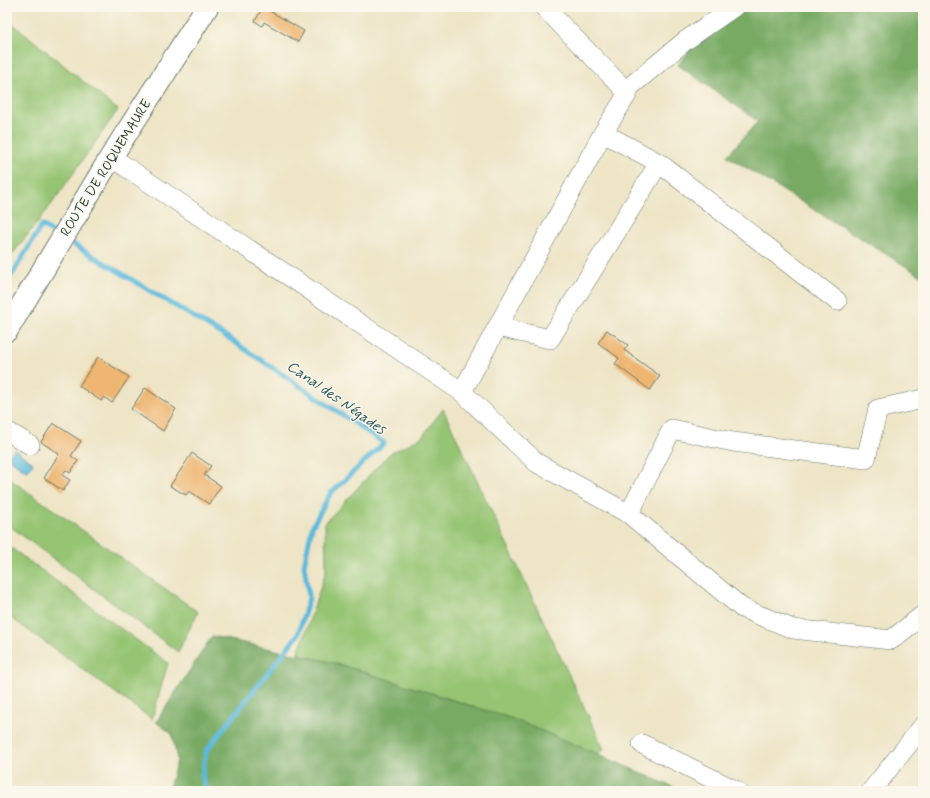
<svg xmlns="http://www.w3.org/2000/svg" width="930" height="798" font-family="Mynerve,sans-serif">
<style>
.green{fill:#95c472;stroke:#5a8053}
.forest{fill:#78aa64;stroke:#4c744c}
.water{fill:#5cbada;stroke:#3e7c87}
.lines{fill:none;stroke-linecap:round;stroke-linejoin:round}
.stream{stroke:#5cbada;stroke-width:5}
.building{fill:#efb671}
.minor-casing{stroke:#677867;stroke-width:20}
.major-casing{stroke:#677867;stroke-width:24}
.minor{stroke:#fff;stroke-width:19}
.major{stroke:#fff;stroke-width:22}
.labels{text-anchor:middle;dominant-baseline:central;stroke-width:3;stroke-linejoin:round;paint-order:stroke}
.street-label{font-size:14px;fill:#1f3d34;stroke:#fbf7ec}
.water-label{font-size:15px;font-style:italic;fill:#2e5c5e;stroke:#fbf7ec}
</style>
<rect width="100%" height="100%" fill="#fbf7ec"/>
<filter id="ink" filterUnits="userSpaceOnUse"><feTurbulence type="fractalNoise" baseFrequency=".025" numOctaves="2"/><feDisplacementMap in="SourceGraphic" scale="8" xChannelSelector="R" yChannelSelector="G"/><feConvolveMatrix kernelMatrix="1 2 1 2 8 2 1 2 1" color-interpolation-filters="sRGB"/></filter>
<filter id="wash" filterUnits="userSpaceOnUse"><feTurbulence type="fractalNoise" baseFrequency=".012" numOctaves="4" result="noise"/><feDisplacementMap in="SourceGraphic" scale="16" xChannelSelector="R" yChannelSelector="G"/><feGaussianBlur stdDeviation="0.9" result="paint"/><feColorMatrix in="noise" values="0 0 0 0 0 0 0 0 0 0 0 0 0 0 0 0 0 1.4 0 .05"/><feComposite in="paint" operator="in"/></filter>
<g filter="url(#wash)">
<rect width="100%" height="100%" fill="#eee5c6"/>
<path class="green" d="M7 19 118 110 51 205 7 261Z
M443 409 604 749 598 754 513 719 335 663 297 654 304 637 326 571 325 523 389 454 422 437Z
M7 477 198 612 178 652 7 524Z
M7 545 168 663 152 719 7 615Z"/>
<path class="forest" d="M726 7H923V277L727 156 758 121 678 65Z
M212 636 335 663 513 719 598 754 682 791H168L177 760 172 734 156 722Z"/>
<path class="water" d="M14 449 33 463 27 472 8 458Z"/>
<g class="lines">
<path class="stream" d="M73 244 230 339 384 443 330 494 312 527 304 565 309 598 298 635 206 751 202 776 206 791
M7 283 42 225 55 234"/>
</g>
<g id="blocks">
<path class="building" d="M263 7 304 31 298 42 264 22 262 26 255 21Z
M607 330 628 345 624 350 660 376 650 390 615 364 619 358 598 343Z
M98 357 129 377 112 403 104 397 101 401 79 386Z
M145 388 176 409 163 431 131 409Z
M53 423 81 441 71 456 78 461 70 473 66 470 62 475 70 480 63 491 44 478 59 454 41 442Z
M192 453 211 466 204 475 221 486 209 504 189 491 186 495 170 486Z"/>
</g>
</g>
<g filter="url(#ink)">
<use href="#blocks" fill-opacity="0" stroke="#677867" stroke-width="1"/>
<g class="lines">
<g class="minor-casing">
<path id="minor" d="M626 90 685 41 734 7
M111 157 462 392 603 133 628 93 544 7
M659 163 837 301
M498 327 550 339 659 163 603 133
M462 392 537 463 629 514 742 608 793 629 891 640 923 615
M7 431 30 445
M629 514 672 429 733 442 866 459 878 409 923 399
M642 744 737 791
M871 791 923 726"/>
</g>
<g class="major-casing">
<path id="major" d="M7 330 111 157 207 7"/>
</g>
<use href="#minor" class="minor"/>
<use href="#major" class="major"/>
</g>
</g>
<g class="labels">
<g class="street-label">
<text transform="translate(106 168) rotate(-58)">ROUTE DE ROQUEMAURE</text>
</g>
<g class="water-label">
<text transform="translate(336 398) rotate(35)">Canal des Négades</text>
</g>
</g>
<rect width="930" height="798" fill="none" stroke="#fbf7ec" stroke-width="24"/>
</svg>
